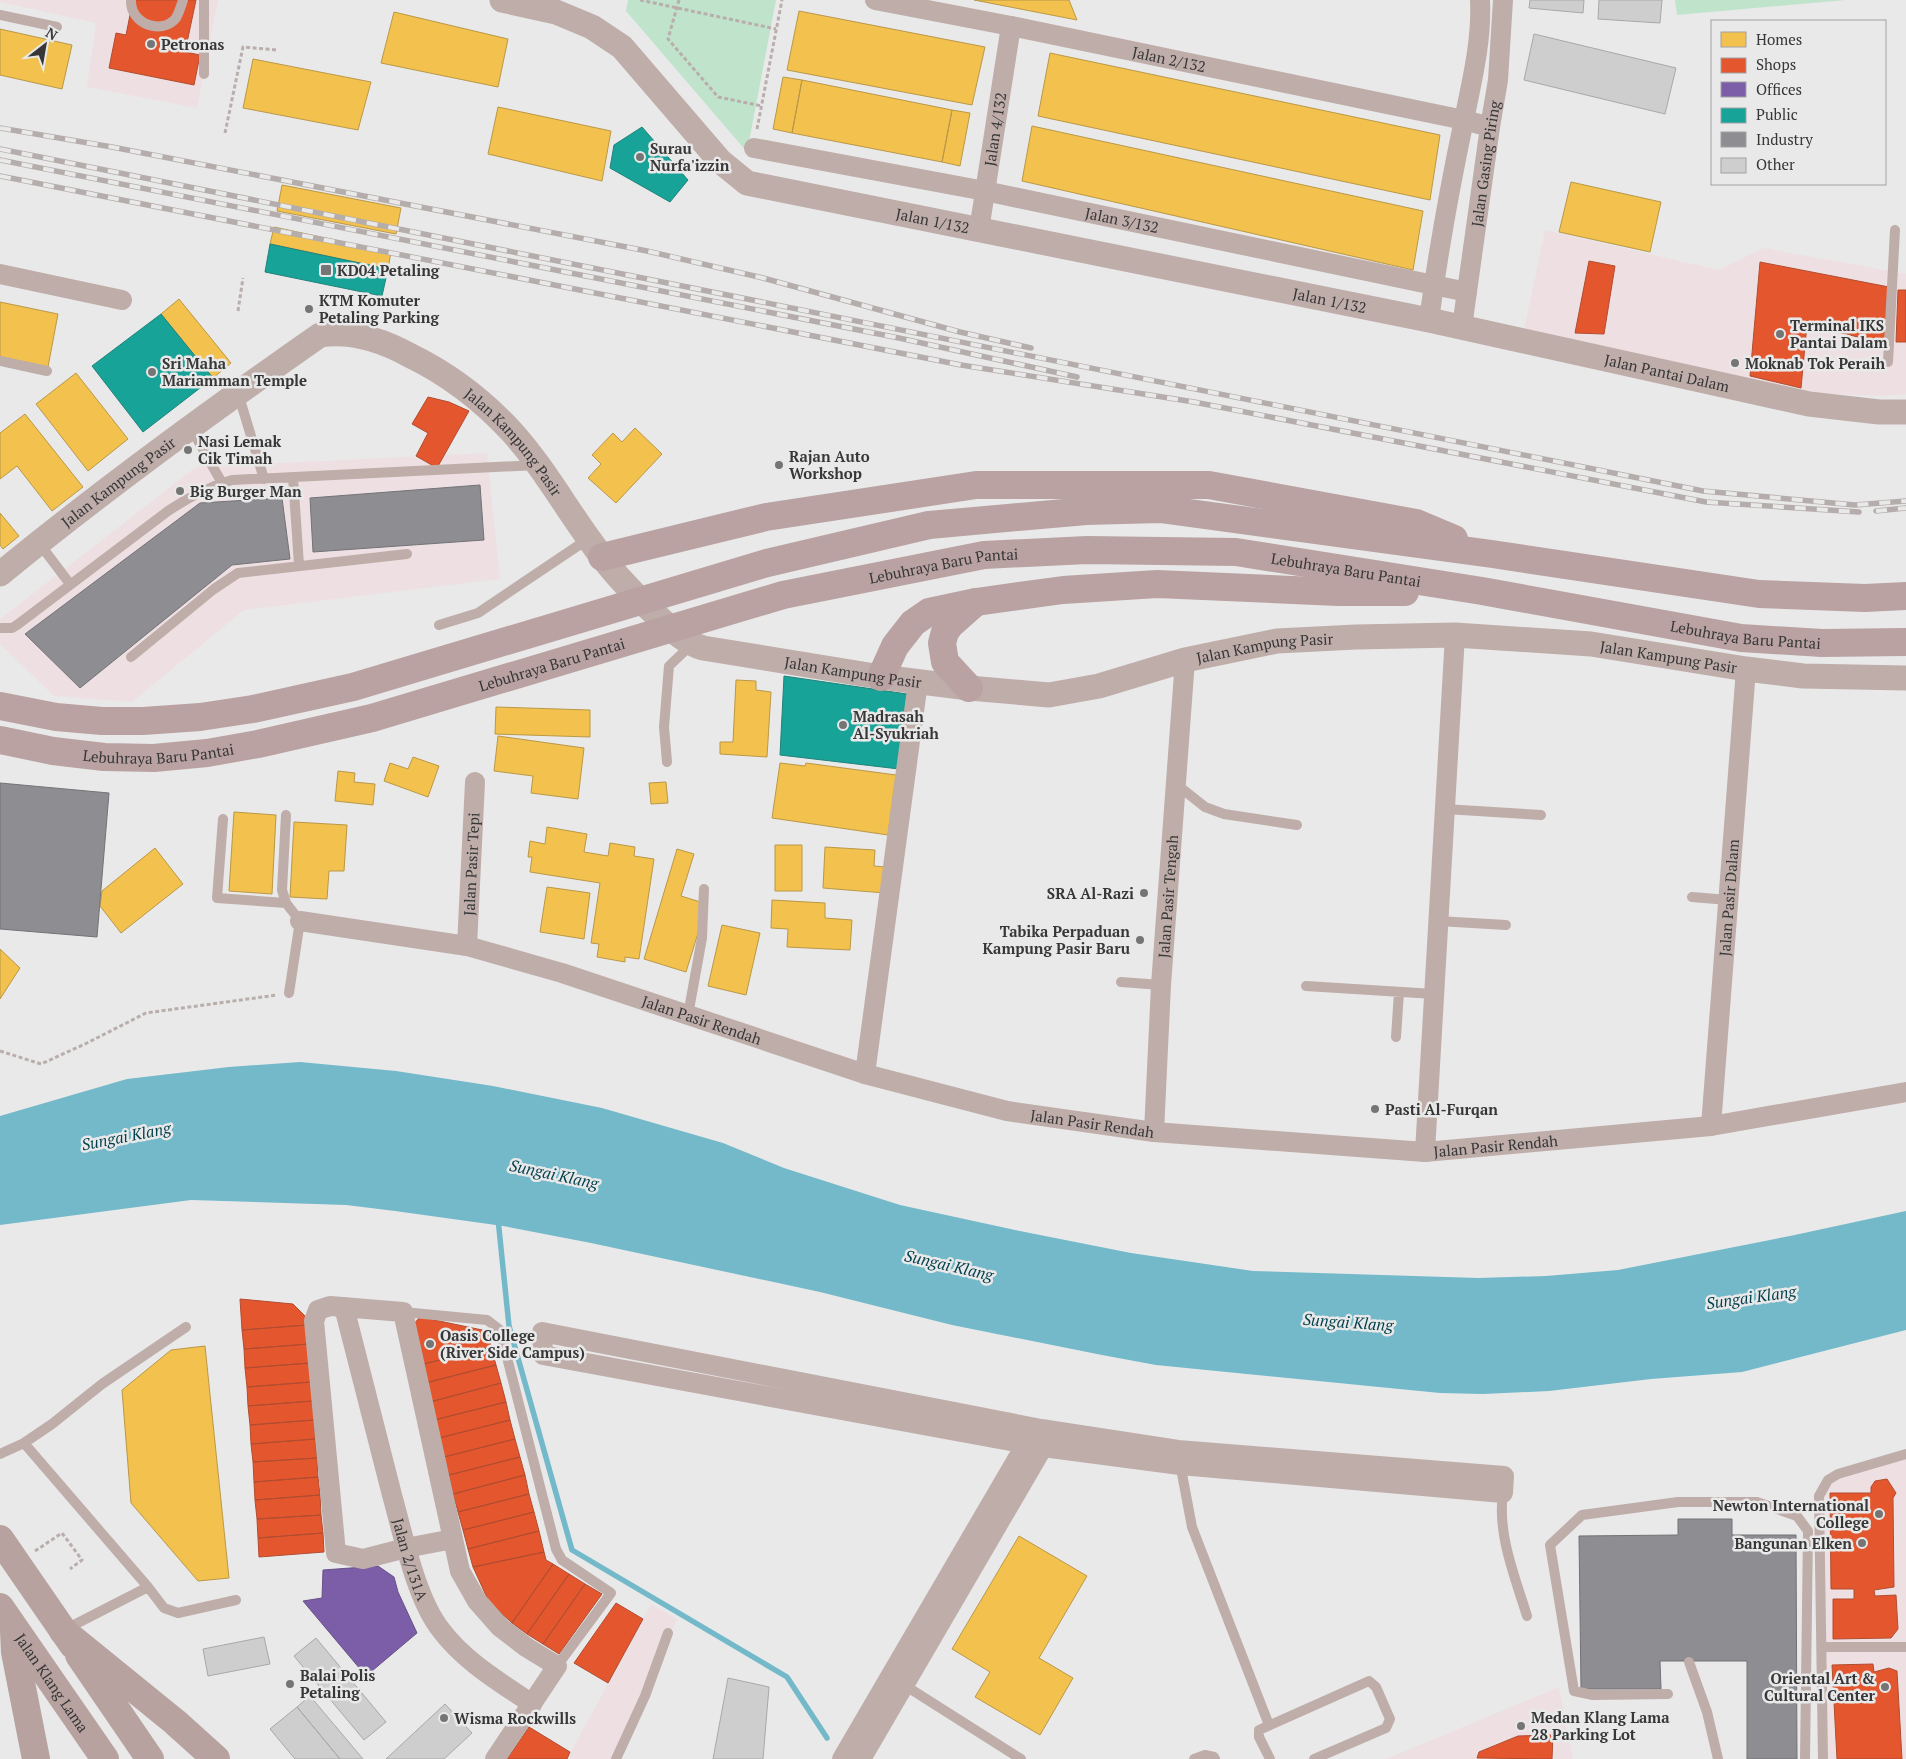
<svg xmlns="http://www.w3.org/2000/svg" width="1906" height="1759" font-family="'PT Serif',serif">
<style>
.commercial{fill:#eee0e2}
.green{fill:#bfe4cb}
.water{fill:#73b9c9}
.homes{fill:#f2c14e;stroke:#ba9847}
.shops{fill:#e4572e;stroke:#b04d31}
.offices{fill:#7b5ea7;stroke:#675286}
.public{fill:#17a398;stroke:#21837b}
.industry{fill:#8d8d92;stroke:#737377}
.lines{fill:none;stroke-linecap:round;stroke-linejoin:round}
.stream{stroke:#73b9c9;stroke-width:5.5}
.building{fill:#cecece;stroke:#a9a8a9}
.path{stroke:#b9aeac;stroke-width:3;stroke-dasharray:4 2.5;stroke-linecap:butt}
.service{stroke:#bfada9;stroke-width:10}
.minor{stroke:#bfada9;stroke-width:20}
.tertiary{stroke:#bfada9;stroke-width:25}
.primary{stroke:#b7a29f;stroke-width:28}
.motorway{stroke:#b9a2a1;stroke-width:28}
.rail-casing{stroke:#b5adab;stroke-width:5.5}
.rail{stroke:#e9e9ea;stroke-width:4;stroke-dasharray:11;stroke-linecap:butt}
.poi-dot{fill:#757576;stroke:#e9e9ea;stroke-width:2}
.labels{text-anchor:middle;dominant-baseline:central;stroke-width:5;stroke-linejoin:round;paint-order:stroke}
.poi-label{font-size:15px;font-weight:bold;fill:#373738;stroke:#e9e9ea;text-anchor:start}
.street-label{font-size:15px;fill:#373738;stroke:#e9e9ea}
.water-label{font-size:16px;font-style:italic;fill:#003f4b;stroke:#e9e9ea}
</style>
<rect width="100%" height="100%" fill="#e9e9ea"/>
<path class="commercial" d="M0 0H218L197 108 87 87 96 23 0 2Z
M1545 230 1719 270 1763 248 1906 274V394L1882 396 1810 393 1524 330Z
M487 453 500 579 244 610 132 702 54 696 0 644V619L196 467Z
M1906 1459V1759H1827L1823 1497 1831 1484 1841 1479Z
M651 1604 677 1619 619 1759H567Z
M1559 1687 1573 1759H1386Z"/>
<path class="green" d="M628 0H776L747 152 626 11Z
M1675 0H1846L1677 15Z"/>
<path class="water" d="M300 1062 396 1071 493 1086 602 1108 723 1143 784 1168 900 1205 1015 1230 1131 1253 1253 1271 1478 1278 1546 1276 1618 1270 1790 1236 1906 1211V1330L1742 1372 1651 1379 1549 1391 1483 1394 1440 1393 1156 1365 1102 1355 952 1325 820 1292 591 1243 503 1226 395 1211 346 1205 191 1200 0 1225V1116L127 1079 229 1067Z"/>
<path class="homes" d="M974 0H1069L1077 20Z
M799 11 985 47 972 105 787 70Z
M394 12 508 39 498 87 381 63Z
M0 29 72 45 62 89 0 75Z
M1050 53 1440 135 1430 200 1038 116Z
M253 59 371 82 358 130 243 108Z
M783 77 802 80 792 133 773 129Z
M802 80 952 110 942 162 792 133Z
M498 107 611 131 602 181 488 154Z
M952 110 970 113 960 166 942 162Z
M1032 126 1423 211 1413 270 1022 181Z
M1571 182 1661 202 1650 252 1559 232Z
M282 185 401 208 396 234 277 211Z
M274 227 391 252 388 269 270 244Z
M179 299 231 363 213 378 161 314Z
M0 302 58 314 48 367 0 357Z
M76 373 128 439 88 471 36 404Z
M25 414 83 487 52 511 17 466 0 479V433Z
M635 428 662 454 616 503 588 478 601 464 592 455 613 433 622 442Z
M0 513 19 536 3 549 0 545Z
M736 680 756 681V690L771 692 767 757 720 754V742H733Z
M496 707 590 710V737L495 734Z
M498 736 584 748 578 799 531 793 533 776 494 771Z
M413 757 439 766 428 797 384 781 390 763 408 769Z
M780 763 805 766 806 763 896 775 888 835 772 818Z
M338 771 355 773 354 782 375 784 373 805 335 801Z
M666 782 668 803 651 804 649 783Z
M234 812 276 815 272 894 229 891Z
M294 822 347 825 344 871H329L327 899 290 897Z
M547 827 587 834 584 852 608 856 610 843 635 847 634 856 654 859 639 959 625 957V962L597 957 599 944 591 943 600 883 530 872 532 857H528L530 841 545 844Z
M775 845H802V891H775Z
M825 847 875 850 874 866 886 867 885 893 823 888Z
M155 848 183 884 121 933 100 906 102 891Z
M677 849 694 854 681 896 707 904 686 972 644 959Z
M547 887 590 893 584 939 540 932Z
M772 900 825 903V918L852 920 850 950 787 947 788 929 771 928Z
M722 925 760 933 746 995 708 986Z
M0 949 20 968 0 999Z
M205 1346 229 1578 198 1581 131 1503 122 1390 171 1350Z
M1019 1536 1087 1576 1039 1658 1073 1678 1040 1735 975 1697 990 1672 952 1649Z"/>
<path class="shops" d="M133 0H196L185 52 200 55 194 85 109 68 116 33 126 35Z
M1589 261 1615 266 1604 334 1575 333Z
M1760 262 1889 287 1885 344 1807 324 1801 388 1750 376Z
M1898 290H1906V342H1896Z
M428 397 449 402 469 411 437 468 416 456 428 433 412 424Z
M240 1299 293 1304 307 1318V1325L242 1330Z
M420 1317 487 1331 491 1347 420 1365 411 1327Z
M307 1325 309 1344 244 1349 242 1330Z
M309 1344 310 1363 245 1368 244 1349Z
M491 1347 496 1365 425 1383 420 1365Z
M310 1363 311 1382 247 1387 245 1368Z
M496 1365 501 1383 430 1402 425 1383Z
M311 1382 313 1401 248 1406 247 1387Z
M501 1383 506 1402 434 1420 430 1402Z
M313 1401 314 1420 250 1425 248 1406Z
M506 1402 510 1420 439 1438 434 1420Z
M314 1420 315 1439 251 1444 250 1425Z
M510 1420 515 1439 444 1457 439 1438Z
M315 1439 317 1458 253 1462 251 1444Z
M515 1439 520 1457 449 1475 444 1457Z
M520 1457 525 1475 453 1494 449 1475Z
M317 1458 318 1477 254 1482 253 1462Z
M525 1475 529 1494 458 1512 453 1494Z
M318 1477 320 1495 255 1500 254 1482Z
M1887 1479 1896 1493 1893 1498 1894 1587 1874 1590 1875 1596 1896 1595 1898 1629 1891 1638 1833 1639V1599H1854V1589H1831L1830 1493H1871V1487L1875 1481Z
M529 1494 534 1512 463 1530 458 1512Z
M320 1495 321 1515 257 1519 255 1500Z
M534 1512 539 1531 468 1549 463 1530Z
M321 1515 323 1533 258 1538 257 1519Z
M539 1531 544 1552 473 1567 468 1549Z
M323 1533 324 1552 259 1557 258 1538Z
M544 1552 546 1560 553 1564 512 1623 489 1602 473 1567Z
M553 1564 569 1574 527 1634 512 1623Z
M569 1574 585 1584 543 1644 527 1634Z
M585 1584 602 1594 559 1654 543 1644Z
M616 1603 643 1619 608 1683 574 1663Z
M1873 1664 1874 1672 1889 1668 1897 1671 1902 1759H1837L1832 1665Z
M529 1727 570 1752 567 1759H507Z
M1553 1735 1552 1759 1477 1758 1479 1752 1518 1736Z"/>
<path class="offices" d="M378 1566 394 1577 398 1592 417 1633 366 1676 303 1601 322 1598 323 1570Z"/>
<path class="public" d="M642 127 688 180 670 202 610 168 614 145Z
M270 244 388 269 382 296 265 272Z
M161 314 213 378 143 432 92 366Z
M784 676 907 694 899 769 780 755Z"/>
<path class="industry" d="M480 485 484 540 313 552 310 498Z
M282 498 290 559 232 565 80 688 25 634 200 503Z
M0 783 109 793 97 937 0 929Z
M1678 1519H1732V1535H1796L1797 1759H1747V1661H1660L1661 1689H1581L1579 1536 1678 1535Z"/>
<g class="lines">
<path class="stream" d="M498 1219 509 1326 572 1550 787 1677 827 1738"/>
</g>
<path class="building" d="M1530 0H1584L1583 13 1529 8Z
M1599 0H1662L1660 23 1598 19Z
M1534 34 1676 68 1665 114 1524 80Z
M264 1637 270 1664 208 1676 203 1649Z
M316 1638 386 1722 364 1740 294 1656Z
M728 1678 769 1687 763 1759H713Z
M310 1696 363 1759H340L297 1707Z
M445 1704 472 1733 444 1759H386Z
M297 1707 340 1759H295L270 1729Z"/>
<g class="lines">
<path class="path" d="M640 0 776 29
M679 0 668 39 718 97 762 106
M757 129 782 0
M225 133 243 47 277 50
M238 311 243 278
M0 1051 41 1064 87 1043 146 1013 277 995
M35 1551 62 1533 82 1560 70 1569"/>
<path class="service" d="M131 0C130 25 163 35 176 18 179 13 181 6 183 0
M204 0V74
M0 15 57 27
M0 361 47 371
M1888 362 1895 230
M238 393 264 479
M191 428 222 483
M293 477 299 565
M39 543 70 584
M439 625 478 613 588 539
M0 628H12L17 625 168 511C189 497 208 487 232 480L537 465
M131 657 214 589 238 573 407 554
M667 762 664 727 669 666 691 645
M1176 784 1205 807 1224 814 1297 825
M1445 809 1541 815
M286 815 282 890 286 903 300 921 289 993
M223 819 217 898 286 903
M1692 897 1728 900
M1438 921 1506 925
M1121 982 1161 985
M1306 986 1434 994
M688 1015 702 938 704 889
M1396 1037 1399 992
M403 1312 487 1320 500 1330 556 1549 562 1560 611 1593 557 1666
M24 1443 52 1424 102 1384 186 1327
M0 1454 24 1443 148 1587 66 1629
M1180 1463 1192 1527 1269 1725
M1503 1493C1497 1534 1515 1577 1527 1616
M148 1587 164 1608 178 1613 236 1600
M1822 1647H1906
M1689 1662 1707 1712 1718 1759
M901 1683 1021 1759
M1668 1694 1593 1695 1574 1691 1550 1545 1582 1515 1678 1502H1757L1797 1516 1808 1531 1805 1759
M616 1759 645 1696 668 1633
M1194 1759 1205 1755 1214 1757 1215 1759
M1270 1759 1259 1737V1730L1369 1681 1376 1687 1390 1719 1386 1728 1314 1759
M1823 1759 1819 1496 1828 1480 1838 1474 1906 1454"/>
<g class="minor">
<path id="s1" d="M875 0 1011 26 1464 120 1490 127"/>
<path id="s2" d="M754 148 985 191 1467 292"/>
<path id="s3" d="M979 230 1011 26"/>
<path d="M0 274 122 300"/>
<path d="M1429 320C1438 253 1450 186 1464 120 1472 80 1482 41 1480 0"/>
<path id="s4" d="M1462 327 1490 127 1498 80 1503 0"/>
<path id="s5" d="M300 921 467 946 562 973 865 1074 1007 1111 1154 1132 1425 1152 1711 1126 1906 1092"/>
<path id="s6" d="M467 946 475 782"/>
<path d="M865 1074 918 682"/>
<path id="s7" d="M1711 1126 1746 669"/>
<path id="s8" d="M1154 1132 1161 985 1185 660"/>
<path d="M1425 1152 1455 635"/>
<path id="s9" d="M344 1307C360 1370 376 1432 392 1495 403 1534 416 1599 441 1630 465 1662 500 1682 532 1704"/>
<path d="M542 1332 1041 1429 1178 1450 1504 1476 1503 1493 1180 1465 1043 1447 543 1355Z"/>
<path d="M453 1539 406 1548 363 1559 336 1553 314 1321 318 1310 330 1306 403 1312 453 1539 460 1571 477 1601 500 1627 526 1647 557 1666 495 1759"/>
<path d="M842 1759 1026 1444 1034 1437"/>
<path d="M861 1759 1043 1447 1042 1436"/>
</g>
<g class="tertiary">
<path id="s10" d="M502 0 556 12 592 27 622 47 720 161 747 183 1429 320 1809 404 1879 412H1906"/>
<path id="s11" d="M0 574C103 490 211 411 320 335 352 330 384 341 411 356 448 374 483 401 511 431 541 464 563 503 589 539 607 566 630 591 654 613 669 627 683 642 703 648L881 677 969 688 1049 695 1099 686 1185 660 1277 641 1356 637 1455 635 1591 644 1746 669 1803 676 1906 678"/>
</g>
<g class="primary">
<path d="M0 1539 73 1645"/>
<path id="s12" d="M0 1607 105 1759"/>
<path d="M14 1630 15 1652 36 1759"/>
<path d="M63 1631 175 1722 216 1759"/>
<path d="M79 1655 150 1759"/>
</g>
<g class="motorway">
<path d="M602 557 766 517 976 485H1209L1416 523 1454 539"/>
<path d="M881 677 895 646 913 623 929 612 976 602 1063 590 1157 584 1338 592H1405"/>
<path d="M969 688 945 662 942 643 945 632 950 625 976 602"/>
<path d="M0 706 56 717 102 721H143L200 717 253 709 353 687 767 563 929 525 1086 511 1160 509 1492 554 1759 594 1865 598 1906 596"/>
<path id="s13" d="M0 740 53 751 104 757 154 758 207 753 258 744 372 718 783 595 984 555 1087 550 1236 552 1482 591 1741 638 1822 643 1906 642"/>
</g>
<g class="rail-casing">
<path id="rail" d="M0 128 112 147 647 251 763 278 960 332 1031 348
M0 149 1703 491 1855 505 1906 501
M0 160 899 338 1077 377
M0 176 961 365 1194 402 1706 502 1859 512
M1876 511 1906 508"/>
</g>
<use href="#rail" class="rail"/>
</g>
<g class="poi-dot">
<circle cx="151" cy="44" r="5"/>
<circle cx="640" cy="157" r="5"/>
<rect x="320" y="264" width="12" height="12" rx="2.5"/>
<circle cx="309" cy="309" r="5"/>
<circle cx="1780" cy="334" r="5"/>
<circle cx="1735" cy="363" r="5"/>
<circle cx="152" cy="372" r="5"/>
<circle cx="188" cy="450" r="5"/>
<circle cx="779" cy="465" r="5"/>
<circle cx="180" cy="491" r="5"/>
<circle cx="843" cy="725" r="5"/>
<circle cx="1144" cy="893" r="5"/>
<circle cx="1140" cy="940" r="5"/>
<circle cx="1375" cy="1109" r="5"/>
<circle cx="430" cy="1344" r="5"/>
<circle cx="1879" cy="1514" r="5"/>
<circle cx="1862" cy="1543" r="5"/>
<circle cx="290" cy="1684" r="5"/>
<circle cx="1885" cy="1687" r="5"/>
<circle cx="444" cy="1718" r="5"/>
<circle cx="1521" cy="1726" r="5"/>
</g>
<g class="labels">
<g class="poi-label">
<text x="161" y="44">Petronas</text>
<text x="650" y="148">Surau<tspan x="650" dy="17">Nurfa'izzin</tspan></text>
<text x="337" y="270">KD04 Petaling</text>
<text x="319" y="300">KTM Komuter<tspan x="319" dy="17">Petaling Parking</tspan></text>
<text x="1790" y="325">Terminal IKS<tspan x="1790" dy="17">Pantai Dalam</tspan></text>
<text x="162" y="363">Sri Maha<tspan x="162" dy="17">Mariamman Temple</tspan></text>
<text x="1745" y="363">Moknab Tok Peraih</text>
<text x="198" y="441">Nasi Lemak<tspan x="198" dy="17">Cik Timah</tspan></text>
<text x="789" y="456">Rajan Auto<tspan x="789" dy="17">Workshop</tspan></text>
<text x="190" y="491">Big Burger Man</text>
<text x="853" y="716">Madrasah<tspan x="853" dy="17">Al-Syukriah</tspan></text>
<text x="1134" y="893" text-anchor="end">SRA Al-Razi</text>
<text x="1130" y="931" text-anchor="end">Tabika Perpaduan<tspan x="1130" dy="17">Kampung Pasir Baru</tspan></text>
<text x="1385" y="1109">Pasti Al-Furqan</text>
<text x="440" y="1335">Oasis College<tspan x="440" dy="17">(River Side Campus)</tspan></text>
<text x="1869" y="1505" text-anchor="end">Newton International<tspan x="1869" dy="17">College</tspan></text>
<text x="1852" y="1543" text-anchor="end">Bangunan Elken</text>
<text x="300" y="1675">Balai Polis<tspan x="300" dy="17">Petaling</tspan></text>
<text x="1875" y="1678" text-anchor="end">Oriental Art &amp;<tspan x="1875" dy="17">Cultural Center</tspan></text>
<text x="1531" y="1717">Medan Klang Lama<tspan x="1531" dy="17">28 Parking Lot</tspan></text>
<text x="454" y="1718">Wisma Rockwills</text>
</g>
<g class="street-label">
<text stroke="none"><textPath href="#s1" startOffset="300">Jalan 2/132</textPath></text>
<text stroke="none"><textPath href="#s3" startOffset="102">Jalan 4/132</textPath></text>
<text stroke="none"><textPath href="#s4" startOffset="165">Jalan Gasing Piring</textPath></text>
<text stroke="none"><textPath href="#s2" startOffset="375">Jalan 3/132</textPath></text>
<text stroke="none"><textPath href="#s10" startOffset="505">Jalan 1/132</textPath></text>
<text stroke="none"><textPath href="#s10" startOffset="910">Jalan 1/132</textPath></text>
<text stroke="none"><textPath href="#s10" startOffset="1255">Jalan Pantai Dalam</textPath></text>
<text stroke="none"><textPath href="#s11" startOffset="630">Jalan Kampung Pasir</textPath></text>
<text stroke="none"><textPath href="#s11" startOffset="150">Jalan Kampung Pasir</textPath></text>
<text stroke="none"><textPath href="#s13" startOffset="970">Lebuhraya Baru Pantai</textPath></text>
<text stroke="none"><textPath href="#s13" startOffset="1375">Lebuhraya Baru Pantai</textPath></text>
<text stroke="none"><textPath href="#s13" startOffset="1780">Lebuhraya Baru Pantai</textPath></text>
<text stroke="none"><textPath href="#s11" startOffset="1484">Jalan Kampung Pasir</textPath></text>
<text stroke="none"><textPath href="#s11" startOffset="1890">Jalan Kampung Pasir</textPath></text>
<text stroke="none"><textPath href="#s13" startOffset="565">Lebuhraya Baru Pantai</textPath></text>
<text stroke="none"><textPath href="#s11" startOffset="1065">Jalan Kampung Pasir</textPath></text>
<text stroke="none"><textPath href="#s13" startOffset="160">Lebuhraya Baru Pantai</textPath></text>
<text stroke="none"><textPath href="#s6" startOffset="82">Jalan Pasir Tepi</textPath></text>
<text stroke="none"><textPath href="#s8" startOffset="236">Jalan Pasir Tengah</textPath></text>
<text stroke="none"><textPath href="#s7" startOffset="229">Jalan Pasir Dalam</textPath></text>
<text stroke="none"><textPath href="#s5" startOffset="415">Jalan Pasir Rendah</textPath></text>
<text stroke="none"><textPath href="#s5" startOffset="820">Jalan Pasir Rendah</textPath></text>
<text stroke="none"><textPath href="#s5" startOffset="1225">Jalan Pasir Rendah</textPath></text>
<text stroke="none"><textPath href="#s9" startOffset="261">Jalan 2/131A</textPath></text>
<text stroke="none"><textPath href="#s12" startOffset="92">Jalan Klang Lama</textPath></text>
</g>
<g class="water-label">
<text transform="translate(126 1136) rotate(-11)">Sungai Klang</text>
<text transform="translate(554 1174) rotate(12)">Sungai Klang</text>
<text transform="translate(949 1265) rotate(13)">Sungai Klang</text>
<text transform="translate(1751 1297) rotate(-8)">Sungai Klang</text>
<text transform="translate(1348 1322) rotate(4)">Sungai Klang</text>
</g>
</g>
<rect x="1711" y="20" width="175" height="165" fill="#e9e9ea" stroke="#a2a2a3"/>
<rect x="1721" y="32" width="25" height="15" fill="#f2c14e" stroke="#a2a2a3"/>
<text x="1756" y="45" font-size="15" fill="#373738">Homes</text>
<rect x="1721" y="58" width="25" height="15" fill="#e4572e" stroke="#a2a2a3"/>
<text x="1756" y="70" font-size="15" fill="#373738">Shops</text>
<rect x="1721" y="82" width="25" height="15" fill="#7b5ea7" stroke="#a2a2a3"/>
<text x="1756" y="95" font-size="15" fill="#373738">Offices</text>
<rect x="1721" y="108" width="25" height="15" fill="#17a398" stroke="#a2a2a3"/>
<text x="1756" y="120" font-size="15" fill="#373738">Public</text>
<rect x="1721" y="132" width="25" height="15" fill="#8d8d92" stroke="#a2a2a3"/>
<text x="1756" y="145" font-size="15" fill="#373738">Industry</text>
<rect x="1721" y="158" width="25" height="15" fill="#cecece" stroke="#a2a2a3"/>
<text x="1756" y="170" font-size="15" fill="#373738">Other</text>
<g transform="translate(45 45) rotate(31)" stroke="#e9e9ea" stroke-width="4" paint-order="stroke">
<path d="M0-4L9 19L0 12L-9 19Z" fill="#373738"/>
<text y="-8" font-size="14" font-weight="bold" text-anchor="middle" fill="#373738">N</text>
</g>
</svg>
